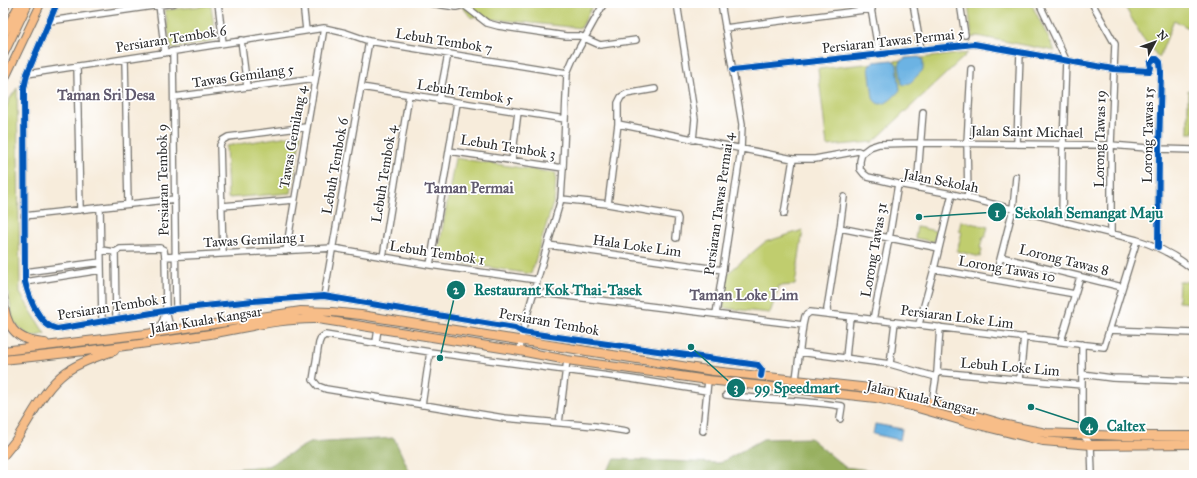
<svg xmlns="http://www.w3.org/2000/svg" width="1197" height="478" font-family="'IM FELL Great Primer',serif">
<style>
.green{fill:#c0cd6e;stroke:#767c4c}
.forest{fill:#98b061;stroke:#626e46}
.water{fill:#6cb3e3;stroke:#4c6f87}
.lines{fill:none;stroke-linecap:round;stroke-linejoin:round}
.minor-casing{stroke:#726f69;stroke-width:8}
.major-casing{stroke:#726f69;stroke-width:9}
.highway-casing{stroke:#726f69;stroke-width:10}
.minor{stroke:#fff;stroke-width:5.5}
.major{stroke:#f7bd88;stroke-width:7}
.highway{stroke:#f7bd88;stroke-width:8}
.cycleway-casing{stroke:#fff;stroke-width:8}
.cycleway{stroke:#0057b8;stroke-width:6}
.labels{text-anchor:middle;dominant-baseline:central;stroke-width:3.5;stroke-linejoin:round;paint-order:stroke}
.street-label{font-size:14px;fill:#2b2b2b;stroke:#fff}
.neighbourhood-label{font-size:15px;font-weight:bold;fill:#615a6e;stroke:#fff}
.leader{fill:none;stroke:#0f766e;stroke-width:1.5}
.callout-dot{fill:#0f766e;stroke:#fff;stroke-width:1.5}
.mark-label{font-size:12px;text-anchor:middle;font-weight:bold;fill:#fff}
.callout-label{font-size:15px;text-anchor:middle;font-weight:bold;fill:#0f766e;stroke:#fff;stroke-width:3.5;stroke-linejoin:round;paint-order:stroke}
</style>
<rect width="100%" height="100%" fill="#fff"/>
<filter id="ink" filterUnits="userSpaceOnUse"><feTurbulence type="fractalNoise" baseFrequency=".025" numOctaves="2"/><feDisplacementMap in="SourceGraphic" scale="8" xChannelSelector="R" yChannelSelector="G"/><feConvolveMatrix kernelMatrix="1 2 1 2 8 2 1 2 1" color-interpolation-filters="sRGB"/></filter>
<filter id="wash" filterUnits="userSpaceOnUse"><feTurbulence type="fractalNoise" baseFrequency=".012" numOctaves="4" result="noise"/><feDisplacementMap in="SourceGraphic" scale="16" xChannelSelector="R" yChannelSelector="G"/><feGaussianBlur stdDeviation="0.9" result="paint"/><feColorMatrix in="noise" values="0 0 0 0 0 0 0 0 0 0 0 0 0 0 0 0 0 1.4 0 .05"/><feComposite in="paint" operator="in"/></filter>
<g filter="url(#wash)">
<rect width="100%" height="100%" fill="#f7ecdb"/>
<path class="green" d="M459 3H594L581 28 471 17Z
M968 3H1031L1055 51 977 36 972 38Z
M1123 3H1194V31L1174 20 1159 58 1142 37Z
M211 5 216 40 171 49 165 10Z
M968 53 873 142 827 146 818 69Z
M17 88 20 293 45 334 30 337 13 321 7 286 3 274V116L9 100Z
M1188 90H1194V133H1188Z
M301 134 291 193 228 198 226 146Z
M455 158 556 173 555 197 531 274 437 259Z
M961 221 988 227 985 237H983L980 248 982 249 980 257 957 251 962 232 959 231Z
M917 227 936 231 934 242 915 238Z
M803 230 795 285 779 286 770 313 723 308 728 273 765 242Z
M1179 281 1191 282 1190 303 1178 302Z"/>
<path class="forest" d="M394 438 411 475H199L206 471 268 466 309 443Z
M810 438 845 467 908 475H603L615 459 720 463 763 439Z"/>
<path class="water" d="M919 57 923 60V70L910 83 904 85 902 84 899 65 901 61 905 58Z
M892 60 897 64 900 90C893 98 880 112 873 98L869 66 874 62Z
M875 424 902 429 900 440 873 434Z"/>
</g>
<g filter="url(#ink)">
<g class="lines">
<g class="minor-casing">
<path id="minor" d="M57 3 27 74 24 89 25 282C29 297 39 326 57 329L176 309 253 301 324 296 515 328 522 332 758 365 762 370 761 376
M218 3 223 43
M303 3 306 30
M429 3 456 7 464 5 487 23 498 26 566 36H580L600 45 636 40
M677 3 695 119 693 140
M870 3 879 54
M913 3 921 50
M960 3 965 35
M1039 3 1066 60 1063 145 1062 221
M1092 3 1115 44 1111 145V234
M159 5 165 53
M50 21 174 3
M725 28 872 9
M241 40 247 87
M173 51 176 309
M125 59 128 204
M77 66 80 210
M733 70 974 44 1113 69 1150 71 1151 67 1150 63 1154 59H1157L1160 62 1161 72 1159 149 1158 247
M27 74 324 28 346 33 369 41 567 73
M361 87 565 119
M174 97 315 78
M439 100 448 54
M618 124 793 159H815L858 151 862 153
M1017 144 1020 52
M449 151 563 168
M862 153 860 161V169L864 174 868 177 898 184 952 194 1137 240C1158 246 1176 256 1194 270
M862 153 870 147 879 144 920 143 1111 145 1159 149 1194 150
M512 160 518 112
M917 188 923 112
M968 198 967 143 971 69
M561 199 608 204 677 216 678 219 676 238
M608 204 618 124V103L621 97 626 94 655 89
M222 206 294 200
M100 208 102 321
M784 214 793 159
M24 216 175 199
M840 228 844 197
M548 245 723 270
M101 250 115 252
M286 251 324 28
M223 254 220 145 223 140 228 137 306 127
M383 257 409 95
M1001 257 1122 287
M430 265 457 103
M934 269 1075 294
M25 272 101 262
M995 279 1013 209 1016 177
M25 282 101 270
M534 292 803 325
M324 296 369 41
M716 314 741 150 742 124 721 3
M828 314 827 309 840 228 939 248
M116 318 115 252 120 249 160 248 164 250 165 257
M873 320 889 239 898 184
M919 324 934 269 952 194
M178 329 169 323 166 311 165 257 333 248 430 265 537 280
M1109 330 1194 333
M153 331C161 327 163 322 165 313
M1061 341 1080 277
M376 342 378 329
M1082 344V423L1083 435 1091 445 1092 475
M520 351 522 332 561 199 563 168 567 73 573 59 604 3
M799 352 890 364 936 377
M846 358 850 317
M890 364 895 322
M937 372 1082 385
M1082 374 1112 378 1194 381
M796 379 803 325 805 316 810 312 1104 347 1137 240
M1020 379 1024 337
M726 395C764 400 803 400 842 406L840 419
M735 396 738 384
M932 403 937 372 940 327
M422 405 430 352
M559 423 567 360
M626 431 595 426 504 418 326 389 318 386 313 380 319 343 321 338 325 335 430 352 631 379 707 391 708 380
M703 431 707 391"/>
</g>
<g class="major-casing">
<path id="major" d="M3 83 41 3"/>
</g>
<g class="highway-casing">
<path id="highway" d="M3 9 5 7
M3 36 20 3
M3 55 28 3
M3 297C5 325 14 341 45 343
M3 351 146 334 301 311 332 312 361 315 713 371 870 388 932 403 1007 425 1046 433 1123 436H1194
M3 360C70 353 138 345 204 335 242 329 279 318 318 319L520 351 567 360 708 380 876 398 911 406 963 421 1043 441 1091 445 1194 444
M3 456C7 451 11 446 15 441 31 418 43 389 66 372 80 362 98 356 114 351"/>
</g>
<use href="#minor" class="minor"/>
<use href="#major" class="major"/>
<use href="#highway" class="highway"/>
<g class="cycleway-casing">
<path id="cycleway" d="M57 3 27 74 24 89 25 282C29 297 39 326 57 329L176 309 253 301 324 296 515 328 522 332 758 365 762 370 761 376
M733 70 974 44 1113 69 1150 71 1151 67 1150 63 1154 59H1157L1160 62 1161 72 1159 149 1158 247"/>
</g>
<use href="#cycleway" class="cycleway"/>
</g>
</g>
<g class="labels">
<g class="street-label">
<text transform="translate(171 39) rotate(-9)">Persiaran Tembok 6</text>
<text transform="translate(444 41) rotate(9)">Lebuh Tembok 7</text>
<text transform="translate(893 41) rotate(-6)">Persiaran Tawas Permai 5</text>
<text transform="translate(243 76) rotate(-8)">Tawas Gemilang 5</text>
<text transform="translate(465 92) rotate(9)">Lebuh Tembok 5</text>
<text transform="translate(1027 132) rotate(1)">Jalan Saint Michael</text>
<text transform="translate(1148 135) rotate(-89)">Lorong Tawas 15</text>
<text transform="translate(293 137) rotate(-80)">Tawas Gemilang 4</text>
<text transform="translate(1100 139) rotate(-89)">Lorong Tawas 19</text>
<text transform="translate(508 147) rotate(9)">Lebuh Tembok 3</text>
<text transform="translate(335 166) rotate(-80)">Lebuh Tembok 6</text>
<text transform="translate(384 174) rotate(-81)">Lebuh Tembok 4</text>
<text transform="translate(163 180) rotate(-91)">Persiaran Tembok 9</text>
<text transform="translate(941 181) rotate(11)">Jalan Sekolah</text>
<text transform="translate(719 204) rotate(-82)">Persiaran Tawas Permai 4</text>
<text transform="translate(254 240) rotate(-3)">Tawas Gemilang 1</text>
<text transform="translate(637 246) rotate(8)">Hala Loke Lim</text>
<text transform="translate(874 250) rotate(-80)">Lorong Tawas 31</text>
<text transform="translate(437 253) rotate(9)">Lebuh Tembok 1</text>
<text transform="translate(1064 260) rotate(14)">Lorong Tawas 8</text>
<text transform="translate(1007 269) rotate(10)">Lorong Tawas 10</text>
<text transform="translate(112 307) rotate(-9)">Persiaran Tembok 1</text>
<text transform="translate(957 317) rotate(7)">Persiaran Loke Lim</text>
<text transform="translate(206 320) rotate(-9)">Jalan Kuala Kangsar</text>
<text transform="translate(549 322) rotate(10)">Persiaran Tembok</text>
<text transform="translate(1010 367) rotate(5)">Lebuh Loke Lim</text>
<text transform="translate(922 398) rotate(13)">Jalan Kuala Kangsar</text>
</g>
<g class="neighbourhood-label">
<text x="106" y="95">Taman Sri Desa</text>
<text x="469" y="188">Taman Permai</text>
<text x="744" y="295">Taman Loke Lim</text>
</g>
</g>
<path class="leader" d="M919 217L997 212M440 358L456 290M691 347L736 388M1031 407L1089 426"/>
<g class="callout-dot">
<circle cx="919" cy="217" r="4"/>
<circle cx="440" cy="358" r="4"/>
<circle cx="691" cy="347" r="4"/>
<circle cx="1031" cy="407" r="4"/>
<circle cx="997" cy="212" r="10"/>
<circle cx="456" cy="290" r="10"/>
<circle cx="736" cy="388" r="10"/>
<circle cx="1089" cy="426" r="10"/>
</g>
<g class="mark-label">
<text x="997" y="217">1</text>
<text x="456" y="294">2</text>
<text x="736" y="392">3</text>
<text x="1089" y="430">4</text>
</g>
<g class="callout-label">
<text x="1089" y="218">Sekolah Semangat Maju</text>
<text x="558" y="295">Restaurant Kok Thai-Tasek</text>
<text x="797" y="393">99 Speedmart</text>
<text x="1126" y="431">Caltex</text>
</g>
<rect width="1197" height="478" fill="none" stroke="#fff" stroke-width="16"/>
<g transform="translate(1155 42) rotate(49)" stroke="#ffffff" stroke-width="3" paint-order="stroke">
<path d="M0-3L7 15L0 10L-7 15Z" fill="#2b2b2b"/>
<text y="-6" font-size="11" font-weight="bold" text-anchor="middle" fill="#2b2b2b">N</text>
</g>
</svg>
